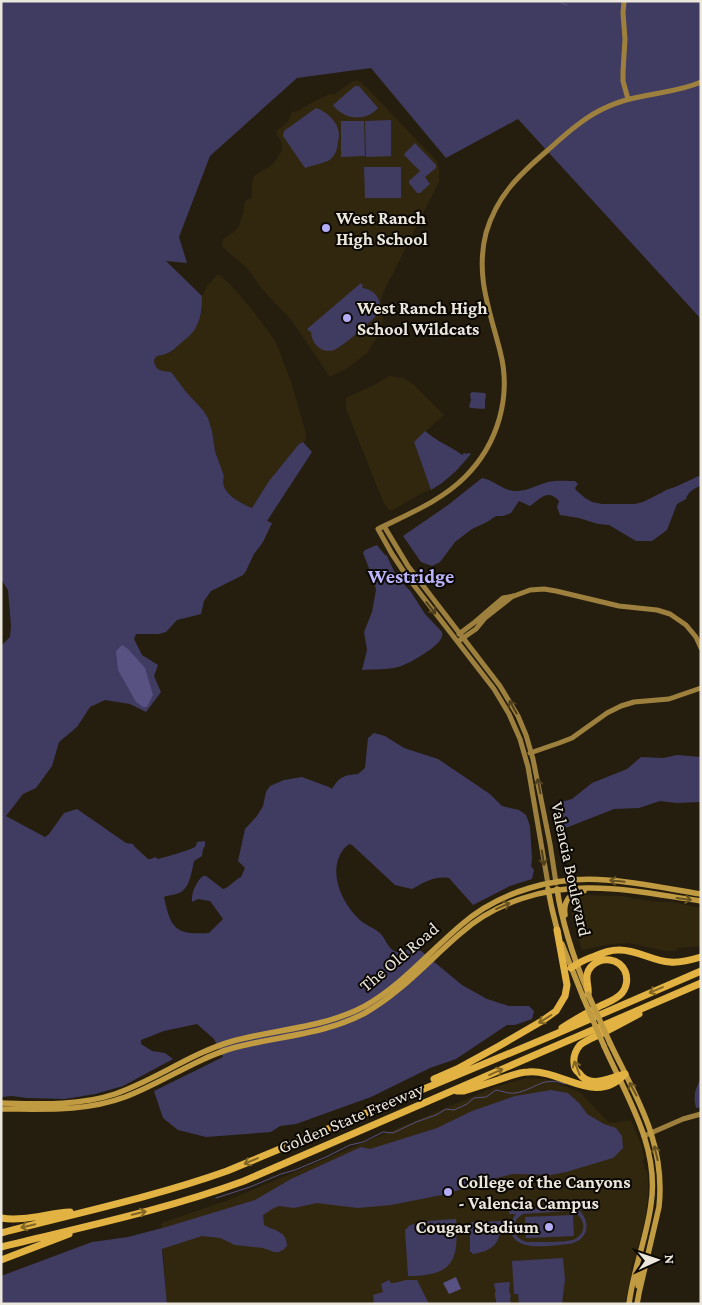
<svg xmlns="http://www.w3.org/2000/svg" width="702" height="1305" font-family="'Crimson Pro',serif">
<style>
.built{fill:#31270f}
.green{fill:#403b61;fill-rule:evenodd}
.water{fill:#585282}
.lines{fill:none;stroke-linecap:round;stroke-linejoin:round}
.stream{stroke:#585282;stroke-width:1}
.secondary{stroke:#9d803d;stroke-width:5}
.primary{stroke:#c19b41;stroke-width:5.5}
.highway{stroke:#e2b343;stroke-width:7}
.primary-bridge{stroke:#c19b41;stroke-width:5.5}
.oneway{stroke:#4d3e1d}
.oneway2{stroke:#665222}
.oneway3{stroke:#816626}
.poi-dot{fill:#b5acf8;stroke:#0b0803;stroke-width:2}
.labels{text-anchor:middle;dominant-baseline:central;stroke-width:4;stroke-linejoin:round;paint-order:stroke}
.poi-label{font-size:18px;font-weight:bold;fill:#ece7dd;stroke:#0b0803;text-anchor:start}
.street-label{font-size:18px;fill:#ece7dd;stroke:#0b0803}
.quarter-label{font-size:20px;font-weight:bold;fill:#bcb4fc;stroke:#0b0803}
</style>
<rect width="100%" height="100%" fill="#251e0e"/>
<path class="built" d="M353 81H359L366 87 437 161 439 168V182L384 291 381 300 383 321 380 327 382 329 367 353 349 367 330 377 292 321 262 289 248 269 227 251 222 246 223 239 235 231 239 226 244 211V205L246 200 252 198V183L254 176 273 164 281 152 282 146 281 141 276 133V131L286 124 290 118 292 112 298 111 309 104 330 94H335Z
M218 274 230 284 253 311 276 342 292 385 306 434 305 441 299 444 269 481 252 508 238 501 229 494 224 487 223 479 224 476 215 451 212 431 208 418 203 410 187 393 181 385 158 370 155 366 154 360 157 356 169 353 174 350 198 323 202 309V296L208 285Z
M389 376 403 378 412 383 444 415 414 442 431 490 424 492 393 510H389L384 504 346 409V398L378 383Z
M586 895 620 896 658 902H672L701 908V946L679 948 675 951H665L629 943 605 945 582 950 576 931 570 907 573 899 578 896Z
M527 1078 546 1079 581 1093 608 1122 614 1123 631 1120 642 1147 644 1158 643 1161 645 1169 647 1171 648 1180V1196L646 1213 635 1259 633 1261 631 1268 632 1270 625 1304H167L161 1223 226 1201 495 1087Z"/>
<path class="green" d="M1 1H701V319L518 119 446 158 371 68 297 78 210 156 179 237 187 263 166 261 202 296C202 309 201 321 193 332 190 336 185 339 181 343 171 352 171 353 157 356L154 360C155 371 162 371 171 372L187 393 203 410 208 418 212 431 215 451 224 476C219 493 239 502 252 508L269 481 299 444 303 442 312 452 267 521 272 523 263 542 254 554 246 571 243 575 211 591 204 601 201 614 177 620 166 632 159 634H136L134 639 142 655 158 665 154 676 161 692 146 712 130 704 105 700 90 707 77 727 59 742 52 766 36 788 23 794 6 816 45 837 49 834 64 813 77 809 126 843 133 844 135 847 148 859H151L155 857 158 859C165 857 192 850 196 846 196 845 197 843 197 842L205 841V846L203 849 202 856 194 861C192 870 190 887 181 892 176 895 169 895 164 897 171 929 175 935 209 933L223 919 210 901 198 899 192 902C191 893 196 882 203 876H206L223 889C229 888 233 881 241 877L245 868 238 861 245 829 257 816 263 806 266 792 270 786 284 780 302 777 329 787 332 789C339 777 344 775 358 774L365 768 368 738 374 733 385 736 404 748 438 759 490 794 502 806 519 810 526 815 530 826 532 859 531 866 534 870 532 879 510 886 473 905 449 878C433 876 426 882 412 889L395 885 352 845 349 844C325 863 339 900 358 918 364 925 373 927 380 933 385 938 388 948 394 951 402 954 409 949 415 946L462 985 487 999 509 1006H529L534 1011 532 1019 515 1025H507L456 1059 430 1068 371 1097 296 1124 280 1126 271 1132 206 1137 178 1130 163 1118 154 1091 223 1057 214 1039 197 1024 164 1031 141 1040V1044L152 1051 165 1053 173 1059 123 1086 95 1094 65 1099 27 1098 12 1096 1 1097V646L10 637 11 626 8 590 1 579V422L2 415 1 414Z
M355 86H359L378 108C366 122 344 120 333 105Z
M316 108C325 111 335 119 338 129 340 135 338 142 337 148 336 152 334 156 331 159 326 163 312 165 305 168L283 136 284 131Z
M391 120V156L366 157 365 121Z
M341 121H364L365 156 341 157Z
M415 143 436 165V168L425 177 430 184 420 193H417L409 183V181L420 171 404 155 405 153Z
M364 167H401V198H365Z
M361 283 363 286 362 288C374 289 384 300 378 313 375 319 341 348 334 350 321 354 311 343 311 331L310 332 307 329Z
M472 392 485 393 486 395 485 401V408L484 409 471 408 469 407 471 400 470 394Z
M425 431C436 441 452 447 462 455L464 453 467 454 468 453 471 454 456 471 442 483 431 490 414 442Z
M701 475V485C695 489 688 491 686 499L677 504 667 530 652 541H636L609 525 598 524 579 518 560 515 557 507 559 501C548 488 540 499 530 506L519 501 511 513 503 516H496L487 522 472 529 455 542 440 562 432 566 421 562 403 536 448 505 482 478C494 480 502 490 514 491 525 492 538 485 548 482 557 480 567 481 575 481L578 484 575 488 576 490 585 498 592 502 602 504H635L643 502 661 493 666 490 675 487Z
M377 545 384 554 387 556 394 571 399 579 411 592 425 614 442 632C442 633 443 635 442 636 441 646 407 665 398 667 387 670 374 669 362 670L367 650 364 632 372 612 376 590 374 581 363 553 365 550Z
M677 755 701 757V802L676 803 660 801 639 808 614 809 558 831 555 814 557 803 572 799 592 783 627 769 641 757 663 758Z
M701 1078V1107L696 1108C693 1095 695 1090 701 1078Z
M551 1090 568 1093 580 1104 587 1114 604 1124 616 1128 622 1136 623 1148 613 1158 566 1172 551 1175 513 1174 489 1180 447 1194 391 1205 358 1208 317 1203 294 1208 279 1206 274 1208 263 1215 264 1225C275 1231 287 1231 287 1246L283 1250 279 1252H274L263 1248 235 1245 220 1238 202 1236 162 1249 167 1304H1V1276L92 1242 128 1237 166 1227 255 1200 291 1179 361 1147 370 1149 437 1128 472 1111 515 1096Z
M584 1206V1210H579C592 1223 588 1241 569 1244 553 1245 516 1253 511 1232 509 1225 512 1219 516 1214H509V1210ZM568 1211C583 1212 590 1231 575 1239 567 1243 537 1242 527 1242 511 1238 509 1222 523 1214Z
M573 1215 574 1236 526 1238 525 1217Z
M456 1219C459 1261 453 1276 408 1276L405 1230 410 1225 415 1224V1227L426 1226V1221Z
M501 1221C501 1243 494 1251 472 1254V1252H470V1224L472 1222Z
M563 1258 565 1279 562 1304H519L518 1294H514L512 1261Z
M389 1280 391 1283H394L406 1280H417L429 1304H374L373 1295 383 1292 381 1284Z
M509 1282 510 1283 509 1290 511 1297 510 1298 511 1304H496V1299L495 1297V1292L496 1291 495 1289 494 1284 496 1283Z"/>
<path class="water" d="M122 645 128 649 145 668 153 695 147 707H143L136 702 118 670 116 651Z
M456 1277 461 1289 449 1294 443 1283Z"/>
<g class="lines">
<path class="stream" d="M558 1 567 5
M216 1198 250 1187 281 1174 295 1170 326 1157 350 1145 363 1142 383 1132 393 1133 416 1122 436 1115 446 1109 454 1110 467 1104 474 1098 486 1097 496 1090C502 1091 509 1094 515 1093 535 1090 543 1075 565 1084"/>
<path class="secondary" d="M624 1 623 13 625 39 623 72V81L628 99
M384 526 408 566 500 686 518 716 526 735 533 759 550 844 556 883
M459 634 475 622 503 598 514 596 530 590 544 589 556 591 619 606 657 610 670 614 686 625 696 637 701 648
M460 640 476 629 485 618 513 596
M530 753 559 743 572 738 607 713 621 706 634 702 669 699 701 688
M548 884 528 767 520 739 509 714 494 689 406 575 392 554 378 529C408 514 441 501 465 477 498 444 512 396 500 351 490 311 475 276 486 233 497 195 520 174 548 150 559 140 569 131 580 123 597 110 618 101 639 97 660 92 681 91 701 82
M644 1136 683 1119 701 1114"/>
<path class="primary" d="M548 889 552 909 558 933
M557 889C562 922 574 959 587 990
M565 915C563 901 570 892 584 891
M562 944 583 997
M610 1043C636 1097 666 1143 659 1207L639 1293 637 1304
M604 1046C626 1096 660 1147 651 1204 647 1237 633 1270 629 1304
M1 1103C39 1104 79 1106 115 1094 156 1080 191 1053 233 1041 277 1029 324 1028 365 1006 402 985 429 952 461 925 500 891 555 876 606 880 638 882 669 889 701 894
M1 1109C43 1109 85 1112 125 1097 162 1083 195 1059 233 1048 277 1036 324 1035 365 1013 402 992 429 960 461 933 496 902 545 887 591 888 628 888 665 896 701 901
M637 1265 639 1270 638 1286"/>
<path class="highway" d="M571 968C579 962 586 959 595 956 602 953 610 950 618 950 636 949 652 961 670 962 680 963 691 960 701 957
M562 1028C575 1019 589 1012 602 1005 609 1002 617 999 622 993 627 987 628 978 625 971 622 965 616 961 610 960 598 958 586 967 587 979 587 984 589 989 588 994
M625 1074C610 1077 590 1090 579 1073 576 1071 574 1067 574 1063 573 1056 576 1050 580 1045 586 1040 594 1037 601 1034 613 1028 626 1021 639 1014
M434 1079 457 1069 499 1046 542 1021 556 1011 565 996 567 985 557 930
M457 1091H464C477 1087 489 1083 501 1079 510 1076 519 1072 528 1072 562 1069 596 1107 625 1074
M1 1218C24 1222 48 1213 70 1212
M1 1233C77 1213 154 1197 227 1171L551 1036 701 971
M1 1247C82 1227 165 1210 244 1181L701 983
M1 1260 69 1234"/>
<path class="primary-bridge" d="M588 994 610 1043
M583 997 604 1046"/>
</g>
<defs><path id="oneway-shaft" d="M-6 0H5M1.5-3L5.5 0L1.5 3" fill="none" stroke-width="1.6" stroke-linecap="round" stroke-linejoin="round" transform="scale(1.25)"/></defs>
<g class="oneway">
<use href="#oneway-shaft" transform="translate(431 608) rotate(52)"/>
<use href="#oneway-shaft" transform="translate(513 707) rotate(-119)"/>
<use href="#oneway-shaft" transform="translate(539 786) rotate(-101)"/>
<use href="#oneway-shaft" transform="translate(543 858) rotate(81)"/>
</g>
<g class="oneway2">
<use href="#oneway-shaft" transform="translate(617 881) rotate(-174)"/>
<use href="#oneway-shaft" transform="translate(684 899) rotate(8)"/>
<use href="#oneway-shaft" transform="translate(503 906) rotate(-24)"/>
<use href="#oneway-shaft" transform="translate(633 1089) rotate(-118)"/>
<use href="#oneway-shaft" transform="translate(656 1153) rotate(-103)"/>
</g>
<g class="oneway3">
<use href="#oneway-shaft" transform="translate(656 990) rotate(157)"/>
<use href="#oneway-shaft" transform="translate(545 1019) rotate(148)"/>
<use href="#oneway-shaft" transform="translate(577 1068) rotate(-111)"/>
<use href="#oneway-shaft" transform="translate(496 1072) rotate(-24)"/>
<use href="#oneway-shaft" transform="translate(251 1161) rotate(157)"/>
<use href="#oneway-shaft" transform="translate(139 1213) rotate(-14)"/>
<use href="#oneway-shaft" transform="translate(28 1226) rotate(166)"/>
</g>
<g class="poi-dot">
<circle cx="326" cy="228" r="5"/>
<circle cx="347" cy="318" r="5"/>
<circle cx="448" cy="1192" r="5"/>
<circle cx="549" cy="1227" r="5"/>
</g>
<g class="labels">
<g class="poi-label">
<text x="336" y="218">West Ranch<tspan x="336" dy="21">High School</tspan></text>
<text x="357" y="308">West Ranch High<tspan x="357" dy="21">School Wildcats</tspan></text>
<text x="458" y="1182">College of the Canyons<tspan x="458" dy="21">- Valencia Campus</tspan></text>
<text x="539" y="1227" text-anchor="end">Cougar Stadium</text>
</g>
<g class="street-label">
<text transform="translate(571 869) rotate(78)">Valencia Boulevard</text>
<text transform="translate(399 957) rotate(-40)">The Old Road</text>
<text transform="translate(351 1118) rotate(-23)">Golden State Freeway</text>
</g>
<g class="quarter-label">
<text x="411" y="576">Westridge</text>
</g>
</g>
<rect width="702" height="1305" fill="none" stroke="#ece7dd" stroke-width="5"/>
<g transform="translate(657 1260) rotate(87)" stroke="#0b0803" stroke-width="4" paint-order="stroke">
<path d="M0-4L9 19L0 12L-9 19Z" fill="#ece7dd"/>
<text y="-8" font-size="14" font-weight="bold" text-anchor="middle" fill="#ece7dd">N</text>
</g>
</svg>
